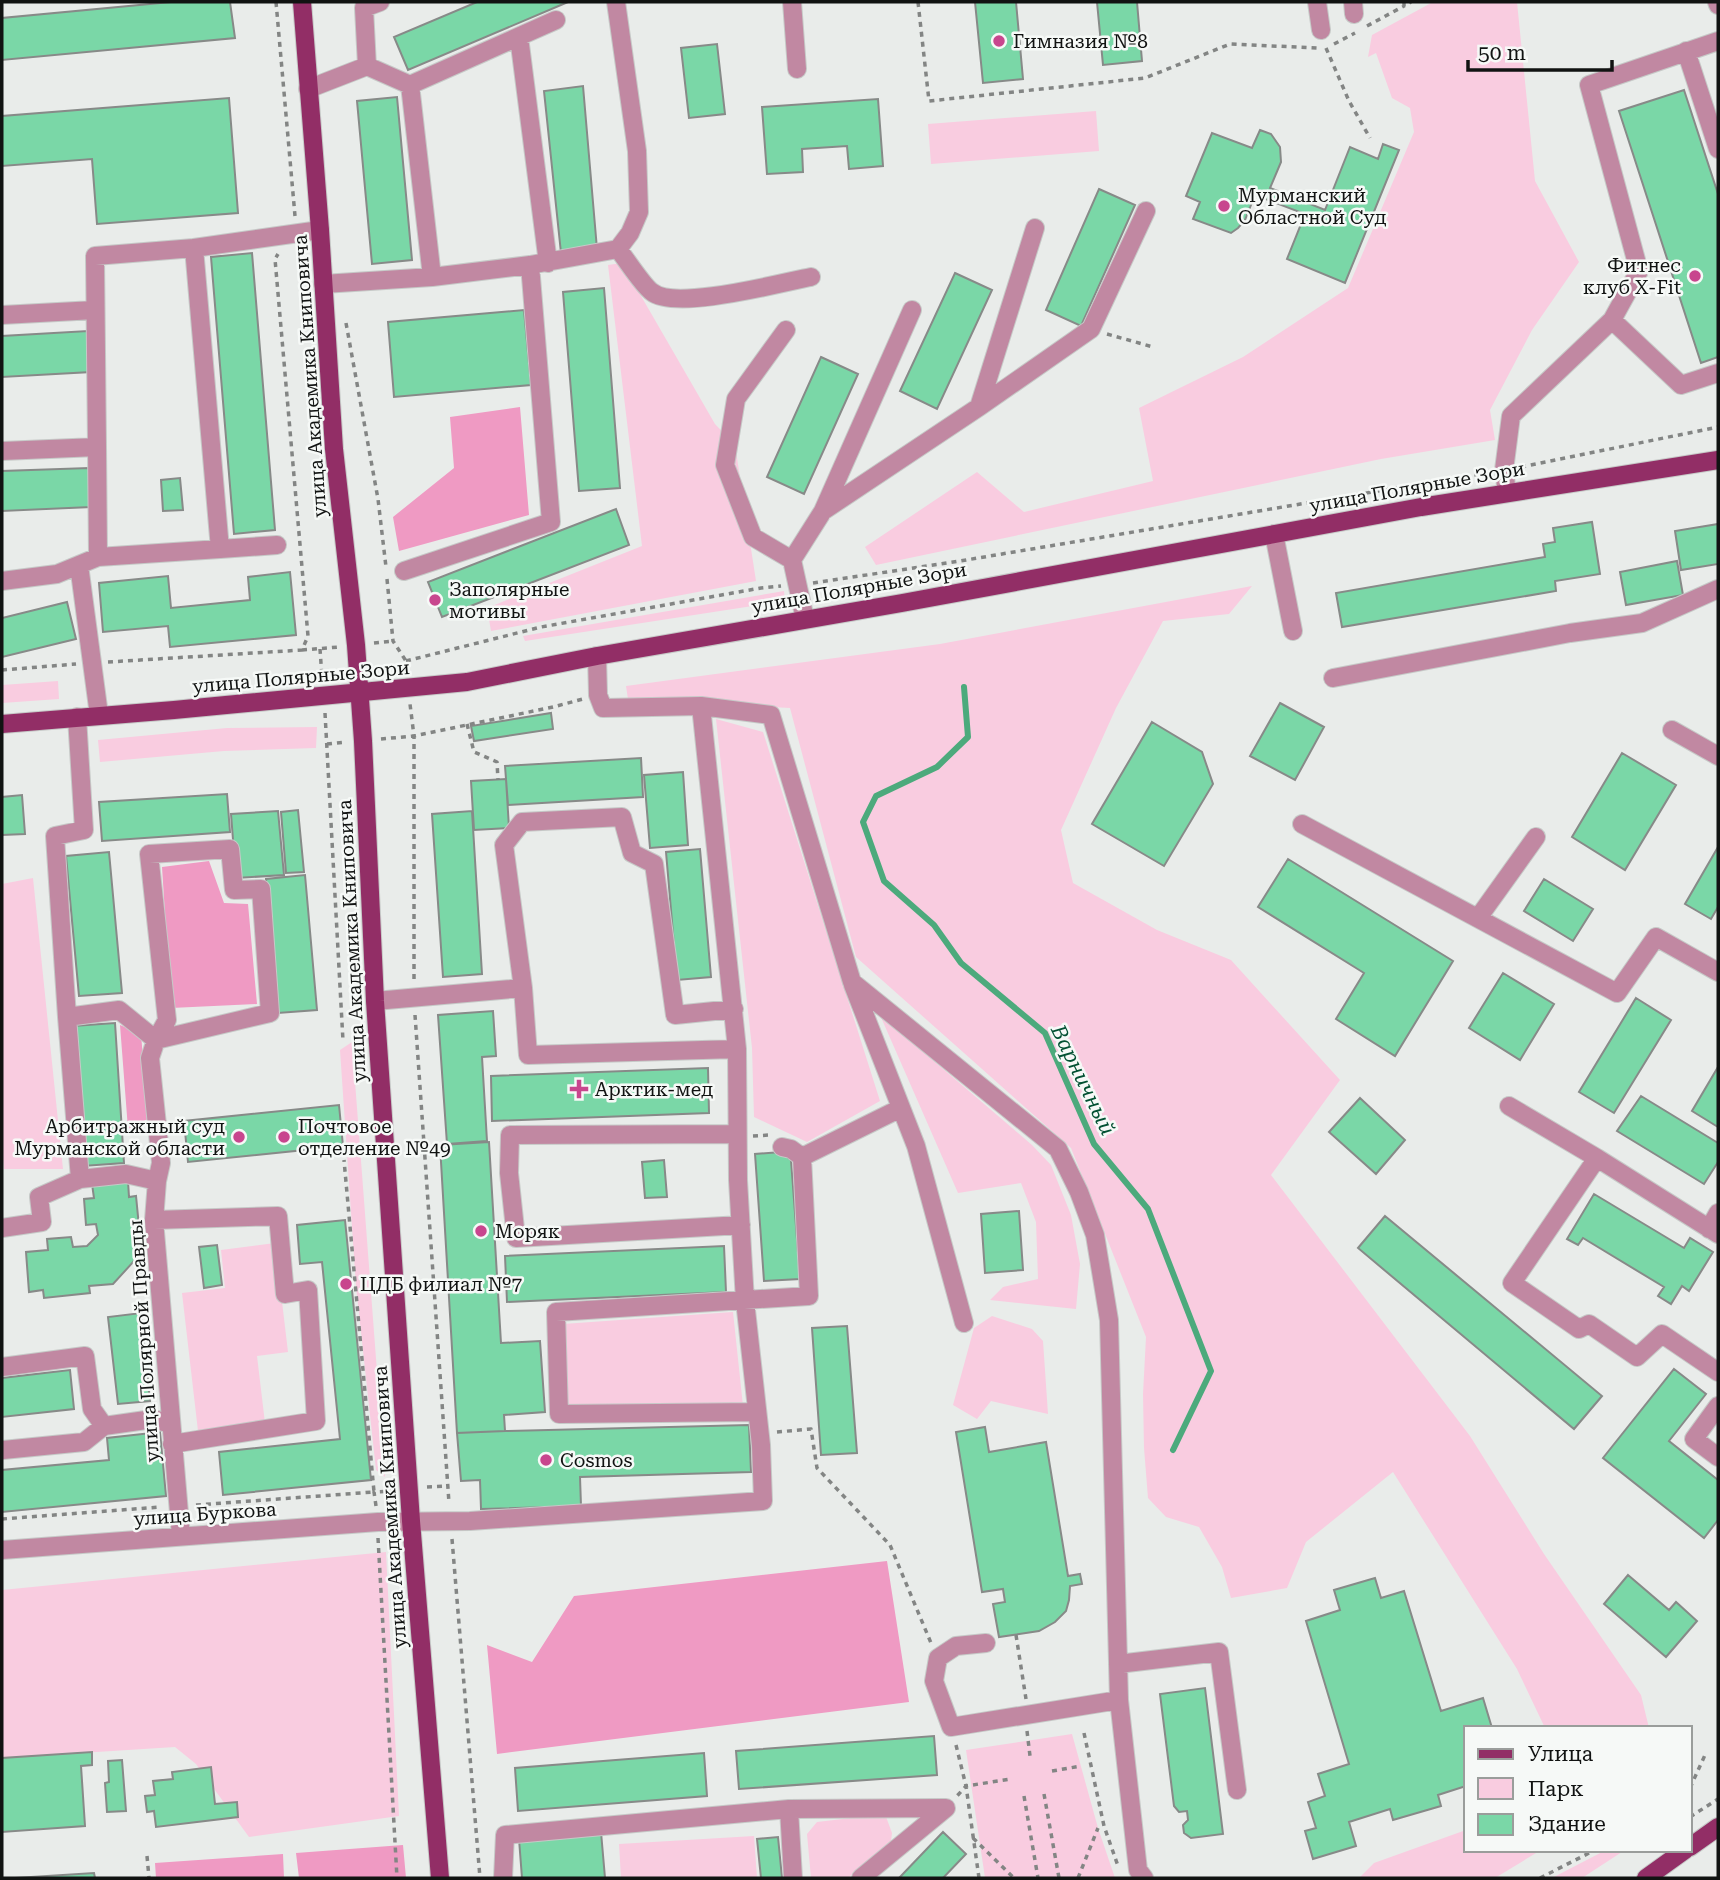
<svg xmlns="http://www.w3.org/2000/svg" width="1720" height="1880" font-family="'Roboto Serif',serif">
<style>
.green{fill:#f9cce0}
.forest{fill:#ef9ac3}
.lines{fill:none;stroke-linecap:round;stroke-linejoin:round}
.stream{stroke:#4caa7c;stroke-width:6}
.building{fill:#7ad7a7;stroke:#878a88;stroke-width:2}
.minor-casing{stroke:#c6c9c7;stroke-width:20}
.major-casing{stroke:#c6c9c7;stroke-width:20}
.path{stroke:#838584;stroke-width:3.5;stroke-dasharray:5 5;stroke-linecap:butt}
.minor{stroke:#c188a2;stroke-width:18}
.major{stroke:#922e66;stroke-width:18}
.poi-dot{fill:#c8468e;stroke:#f6f9f7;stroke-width:2.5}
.labels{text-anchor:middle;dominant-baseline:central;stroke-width:5;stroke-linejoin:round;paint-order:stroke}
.poi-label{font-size:19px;fill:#111312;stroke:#f6f9f7;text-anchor:start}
.street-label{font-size:19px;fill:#111312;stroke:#f6f9f7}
.water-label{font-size:21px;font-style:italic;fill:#035133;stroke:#f6f9f7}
</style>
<rect width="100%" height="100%" fill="#e9ecea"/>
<path class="green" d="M1433 2H1517L1535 181 1579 262 1532 330 1490 410 1495 440 1381 459 876 565 865 547 977 472 1024 512 1153 481 1139 408 1243 357 1348 288 1414 132 1410 108 1392 98 1376 53 1368 57 1372 35Z
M1096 111 1099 151 931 164 928 124Z
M622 263 715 424 735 445 756 581 491 631 487 608 642 546 608 265Z
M1252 586 1229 614 1163 621 1116 708 1061 830 1073 883 1157 930 1231 960 1340 1080 1271 1175 1470 1436 1544 1554 1641 1695 1649 1728H1545L1517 1669 1393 1472 1306 1542 1287 1588 1231 1598 1222 1567 1199 1527 1166 1517 1148 1498 1144 1448 1143 1394 1146 1337 1071 1148 856 957 790 708 628 699 626 686 940 644Z
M784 591 785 601 525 641 523 636Z
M58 681 59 699 2 703V685Z
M716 719 763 732 880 1101 807 1142 754 1117 752 1048Z
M317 727 316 748 224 751 100 762 98 740 227 728Z
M33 878 63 1169H4L2 1149V884Z
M880 1015 1032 1145 1051 1165 1071 1215 1080 1264 1076 1309 990 1300 1003 1287 1038 1279 1036 1222 1021 1183 958 1193Z
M352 1042 385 1477 376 1470 356 1286 340 1050Z
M275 1243 288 1352 257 1356 265 1423 198 1431 182 1293 225 1288 221 1250Z
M733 1312 743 1406 568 1407 563 1324Z
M992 1316 1032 1329 1043 1341 1048 1414 991 1401 977 1419 953 1405 974 1328Z
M386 1552 399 1816 249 1837 196 1764 175 1747 2 1758V1590Z
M1072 1734 1098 1828 1115 1878H985L966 1750Z
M885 1814 892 1833 891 1841 848 1878H811L807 1834 817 1822Z
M1466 1830V1850H1541L1495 1878H1359L1374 1863Z
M754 1836 757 1878H621L619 1844Z
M1606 1850H1625L1582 1878H1552Z"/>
<path class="forest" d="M520 407 529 515 399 551 393 517 454 468 450 417Z
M209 861 224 903 248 904 257 1004 171 1008 162 867Z
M120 1025 141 1034 148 1119 128 1129Z
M887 1561 909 1702 497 1754 487 1645 532 1662 574 1596Z
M403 1845 406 1878H299L296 1853Z
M283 1854 284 1878H156L155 1863Z"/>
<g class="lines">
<path class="stream" d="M964 687 968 737 937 767 876 796 863 822 884 881 934 925 961 963 1045 1033 1094 1144 1148 1209 1211 1371 1173 1450"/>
</g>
<path class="building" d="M171 2H230L235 38 2 60V18Z
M477 2H568L408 70 394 37Z
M975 2H1016L1023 79 983 83Z
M1097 2H1137L1142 61 1103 65Z
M717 44 725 114 689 118 681 48Z
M583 86 597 249 561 253 544 91Z
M1684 90 1718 194V357L1701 363 1619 111Z
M397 97 412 260 372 264 357 101Z
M229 98 238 213 97 224 92 159 2 166V116Z
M878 99 883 166 849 169 847 146 802 149 803 172 767 174 762 107Z
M1260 130 1271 134 1280 147 1281 162 1270 188 1325 210 1350 147 1378 159 1383 144 1399 150 1345 283 1287 259 1305 214 1255 195 1245 220 1238 228 1231 233 1193 219 1200 202 1186 196 1212 133 1252 148Z
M1099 189 1135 205 1081 326 1046 310Z
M252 253 275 530 234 534 211 257Z
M955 273 992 290 937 409 900 391Z
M604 288 620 488 579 491 563 292Z
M524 310 531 385 394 397 388 322Z
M88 331 91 372 2 377V336Z
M821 357 858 374 804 494 767 477Z
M89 468 91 507 2 511V471Z
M180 478 183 510 163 511 161 480Z
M616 509 629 545 442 617 428 582Z
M1592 522 1600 574 1555 581 1556 591 1342 627 1336 593 1545 557 1543 544 1555 542 1553 528Z
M1718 524V564L1681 570 1675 531Z
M1677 561 1683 595 1626 605 1620 572Z
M290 572 296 635 170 647 168 626 103 632 99 583 168 576 171 608 250 600 248 577Z
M67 602 76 639 2 657V618Z
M1280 703 1324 727 1295 780 1250 756Z
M551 713 553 729 474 741 471 726Z
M1152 722 1202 752 1213 784 1164 866 1092 824Z
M1622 753 1676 785 1625 870 1572 837Z
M641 758 643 797 508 805 505 766Z
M683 772 688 845 650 848 644 775Z
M506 779 509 828 474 830 471 781Z
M227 794 230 832 102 841 99 802Z
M22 795 25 834 2 835V797Z
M298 810 304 872 286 873 281 812Z
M278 811 284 875 236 878 231 814Z
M472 811 482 974 443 977 432 814Z
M1718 847V907L1711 919 1685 904Z
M700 849 711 977 677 980 666 852Z
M109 852 122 993 79 996 66 856Z
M1288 859 1453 961 1395 1056 1336 1019 1364 973 1258 907Z
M305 875 317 1010 278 1013 266 879Z
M1544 879 1593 909 1573 941 1524 911Z
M1503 973 1554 1004 1520 1060 1469 1028Z
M1636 998 1671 1020 1614 1113 1579 1092Z
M493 1011 496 1056 482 1057 487 1141 447 1144 438 1015Z
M115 1023 124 1163 83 1166 73 1026Z
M1718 1067V1127L1692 1111Z
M708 1068 709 1113 492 1121 491 1076Z
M1641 1096 1718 1143V1162L1704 1184 1617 1131Z
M1360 1098 1405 1140 1376 1174 1329 1132Z
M339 1105 343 1146 188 1162 184 1121Z
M489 1142 501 1343 540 1341 545 1412 504 1415 505 1431 457 1433 440 1145Z
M781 1152 791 1160 800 1279 764 1281 755 1154Z
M664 1160 667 1197 645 1198 642 1162Z
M128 1181 129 1197 136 1196 140 1237 133 1238 135 1260 113 1284 89 1286 90 1293 44 1298 43 1290 29 1292 26 1252 48 1250 47 1239 71 1237 73 1247 87 1246 98 1235 96 1224 86 1225 84 1199 94 1198 92 1184Z
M1594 1194 1684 1248 1690 1238 1713 1252 1689 1291 1682 1286 1671 1304 1658 1296 1664 1287 1583 1238 1578 1245 1567 1239Z
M1019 1211 1023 1270 985 1273 981 1214Z
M1385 1216 1602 1396 1574 1429 1358 1248Z
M345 1220 371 1480 223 1495 219 1452 340 1439 322 1262 300 1264 297 1225Z
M217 1245 222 1285 204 1288 199 1247Z
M724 1246 726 1292 507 1302 505 1256Z
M141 1313 150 1401 118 1404 108 1317Z
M847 1326 857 1453 821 1455 812 1328Z
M1674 1369 1706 1394 1669 1441 1718 1480V1520L1704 1538 1603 1458Z
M70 1370 74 1409 2 1417V1378Z
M749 1425 751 1472 580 1477 581 1506 481 1509 480 1480 461 1481 457 1433 505 1431Z
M985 1427 989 1452 1046 1442 1068 1576 1080 1574 1082 1584 1070 1586 1069 1600 1066 1611 1055 1622 1039 1631 999 1637 993 1604 1005 1602 1003 1589 982 1592 956 1432Z
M160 1432 166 1496 2 1512V1470L109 1460 107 1438Z
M1628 1575 1669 1610 1676 1602 1697 1621 1666 1657 1604 1604Z
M1375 1578 1381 1598 1404 1591 1441 1711 1483 1698 1492 1728H1466V1786L1438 1795 1441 1806 1393 1820 1390 1809 1349 1822 1356 1846 1313 1859 1305 1831 1316 1828 1308 1802 1325 1796 1318 1774 1349 1764 1306 1621 1340 1610 1334 1590Z
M1205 1688 1223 1834 1191 1838 1184 1833 1183 1825 1188 1820 1187 1811 1179 1812 1174 1806 1160 1694Z
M934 1736 937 1775 739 1789 736 1751Z
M92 1752V1765L81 1766 85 1826 2 1832V1758Z
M704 1753 707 1796 518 1811 515 1768Z
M122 1760 126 1811 107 1812 105 1783 109 1782 108 1761Z
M211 1767 215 1804 237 1802 238 1817 156 1827 154 1811 147 1812 145 1796 155 1795 153 1781 173 1779 172 1772Z
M601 1832 605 1878H522L519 1839Z
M943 1832 966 1854 943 1878H899Z
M778 1837 782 1878H761L757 1839Z
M94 1873 95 1878H15Z"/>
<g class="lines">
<g class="minor-casing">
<path id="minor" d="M792 2 797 69
M1317 2 1321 30
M1353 2 1354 14
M1717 2 1718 5
M519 37 548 263
M1718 41 1589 85 1639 271 1612 320 1681 385 1718 373
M1686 51 1718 149
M367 66 364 8 380 2
M410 85 432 277
M308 89 367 66 410 85 556 20
M618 249C626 259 643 286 652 292 675 311 780 283 811 277
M323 284 432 277 530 265 618 249 630 233 639 212 637 151 616 2
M2 315 95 310
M786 330 736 399 725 465 753 537 792 560
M979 407 1035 228
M97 447 95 256 194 248
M2 451 97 447 98 557
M1507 493 1504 470 1511 416 1612 320
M823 511 979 407 1091 329 1146 211
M1274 534 1293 631
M220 549 277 545
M79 565 99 715
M404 571 551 522 530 265
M2 581 57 574 98 557 220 549 194 248 320 230
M805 619 792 560 823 511 912 310
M1333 678 1570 633 1642 623 1718 589
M701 706 771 715 852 982 1058 1149 1079 1192 1095 1235 1109 1320 1119 1700 1138 1870 1144 1878
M77 717 84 830 55 836 67 1017 119 1010 156 1040 270 1013 261 889 234 890 230 849 149 854 167 1020 156 1040 150 1058 161 1163 157 1181 154 1220 181 1536
M1672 730 1718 756
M1302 824 1617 993 1656 937 1718 972
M1478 918 1536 837
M853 985 916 1146 964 1323
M375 1001 523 988
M734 1009 675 1015 654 864 632 853 622 817 522 822 504 845 523 988 528 1055 737 1049
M67 1017 80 1179
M1509 1106 1597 1158 1718 1234
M737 1134 510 1135 509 1173 516 1238 741 1225
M782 1147 791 1149 802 1157
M1597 1158 1512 1283 1579 1329 1589 1324 1637 1357 1662 1334 1718 1372
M154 1220 278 1216 285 1294 308 1290 316 1421 172 1444
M2 1228 42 1222 39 1197 80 1179 126 1174 157 1181
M1709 1229 1718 1213
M2 1367 85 1356 92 1409 104 1426
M1718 1406 1694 1439 1718 1457
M757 1412 559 1414 556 1312 809 1296 802 1157 901 1108
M3 1450 84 1442 104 1426 153 1419 171 1424
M2 1550 378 1522 470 1521 763 1501 761 1445 745 1301 738 1180 737 1049 701 706 603 708 598 695 597 656
M986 1643 956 1646 938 1658 934 1681 951 1727 1119 1700
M1118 1664 1219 1652 1237 1790
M789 1809 793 1878
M503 1878 505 1835 789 1809 946 1808 861 1878"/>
</g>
<g class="major-casing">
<path id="major" d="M302 2 320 230 334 449 356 645 363 741 375 1001 411 1521 440 1878
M2 724 174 710 467 682 597 656 902 603 1421 507 1718 460
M1690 1847 1718 1827
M1646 1878 1685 1850"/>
</g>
<path class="path" d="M276 2 295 216
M918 2 929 101 1145 78 1230 44 1317 48
M1404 2V6L1411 2
M1367 26 1404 6
M1334 44 1355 33
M1326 48 1349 101 1370 138
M346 323 378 499 386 567
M1107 334 1153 347
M1521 467 1718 427
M387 579 393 641 406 661 407 672
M813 583 960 561 1486 473
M374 643 393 641
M320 649 322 678
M302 650 339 647
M406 661 541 627 761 588 781 586
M108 662 302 650 308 636 275 259 278 254
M2 670 76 664
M325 713 343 1041
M467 724 474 752 497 762 498 780
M381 739 414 736 410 704
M327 744 346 742
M414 979V736L553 707 583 699
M415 1015 449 1503
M753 1136 770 1135
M777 1432 811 1429 817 1468 890 1545 931 1643
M427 1487 447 1486
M196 1505 374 1492 344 1160
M376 1506 374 1492 392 1491
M2 1519 161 1507
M378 1538 397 1878
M452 1539 480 1878
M1016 1635 1026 1699
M1027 1731 1030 1756
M1084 1733 1104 1826 1118 1866
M956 1745 966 1786 957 1796
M1052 1771 1081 1766
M1690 1788 1705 1755
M1044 1794 1059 1878
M1024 1796 1038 1878
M1690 1817 1718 1799
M973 1838 1014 1878
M147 1856 149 1878
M979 1878 966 1786 1011 1779
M1078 1878 1098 1828
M1540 1878 1595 1850"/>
<use href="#minor" class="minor"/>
<use href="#major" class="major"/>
</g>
<g class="poi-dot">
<circle cx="999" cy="41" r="7"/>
<circle cx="1224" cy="206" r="7"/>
<circle cx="1695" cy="276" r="7"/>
<circle cx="435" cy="600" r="7"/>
<path d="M575.5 1078.5h7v7h7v7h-7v7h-7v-7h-7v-7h7z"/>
<circle cx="239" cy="1137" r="7"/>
<circle cx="284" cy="1137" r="7"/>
<circle cx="481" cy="1231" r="7"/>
<circle cx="346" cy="1284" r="7"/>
<circle cx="546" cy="1460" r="7"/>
</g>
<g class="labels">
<g class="poi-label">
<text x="1013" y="41">Гимназия №8</text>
<text x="1238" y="195">Мурманский<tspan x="1238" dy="22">Областной Суд</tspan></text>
<text x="1681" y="265" text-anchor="end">Фитнес<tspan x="1681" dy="22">клуб X-Fit</tspan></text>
<text x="449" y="589">Заполярные<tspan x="449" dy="22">мотивы</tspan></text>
<text x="595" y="1089">Арктик-мед</text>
<text x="225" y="1126" text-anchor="end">Арбитражный суд<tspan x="225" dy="22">Мурманской области</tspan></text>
<text x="298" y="1126">Почтовое<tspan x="298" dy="22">отделение №49</tspan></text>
<text x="495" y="1231">Моряк</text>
<text x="360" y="1284">ЦДБ филиал №7</text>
<text x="560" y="1460">Cosmos</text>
</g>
<g class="street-label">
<text transform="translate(310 376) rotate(-94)">улица Академика Книповича</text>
<text transform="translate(1417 487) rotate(-10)">улица Полярные Зори</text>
<text transform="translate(859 588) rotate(-10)">улица Полярные Зори</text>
<text transform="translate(301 677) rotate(-5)">улица Полярные Зори</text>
<text transform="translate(352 941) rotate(-93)">улица Академика Книповича</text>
<text transform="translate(144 1341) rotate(-94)">улица Полярной Правды</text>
<text transform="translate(390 1507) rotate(-94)">улица Академика Книповича</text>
<text transform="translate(205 1514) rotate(-4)">улица Буркова</text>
</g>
<g class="water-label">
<text transform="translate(1083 1080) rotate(64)">Варничный</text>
</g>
</g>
<rect width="1720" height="1880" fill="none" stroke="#111312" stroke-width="7"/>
<rect x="1464" y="1726" width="228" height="126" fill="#f6f9f7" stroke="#9a9d9b" stroke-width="2"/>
<rect x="1478" y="1749" width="35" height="10" fill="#922e66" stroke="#9a9d9b" stroke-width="2"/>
<text x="1528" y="1761" font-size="21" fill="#111312">Улица</text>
<rect x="1478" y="1778" width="35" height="21" fill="#f9cce0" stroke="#9a9d9b" stroke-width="2"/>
<text x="1528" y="1796" font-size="21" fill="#111312">Парк</text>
<rect x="1478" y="1814" width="35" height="21" fill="#7ad7a7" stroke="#9a9d9b" stroke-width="2"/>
<text x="1528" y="1831" font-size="21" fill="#111312">Здание</text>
<path d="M1468 60v10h144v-10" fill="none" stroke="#111312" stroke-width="3.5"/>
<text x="1478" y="60" font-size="21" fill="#111312" stroke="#f6f9f7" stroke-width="5" paint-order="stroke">50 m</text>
</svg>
